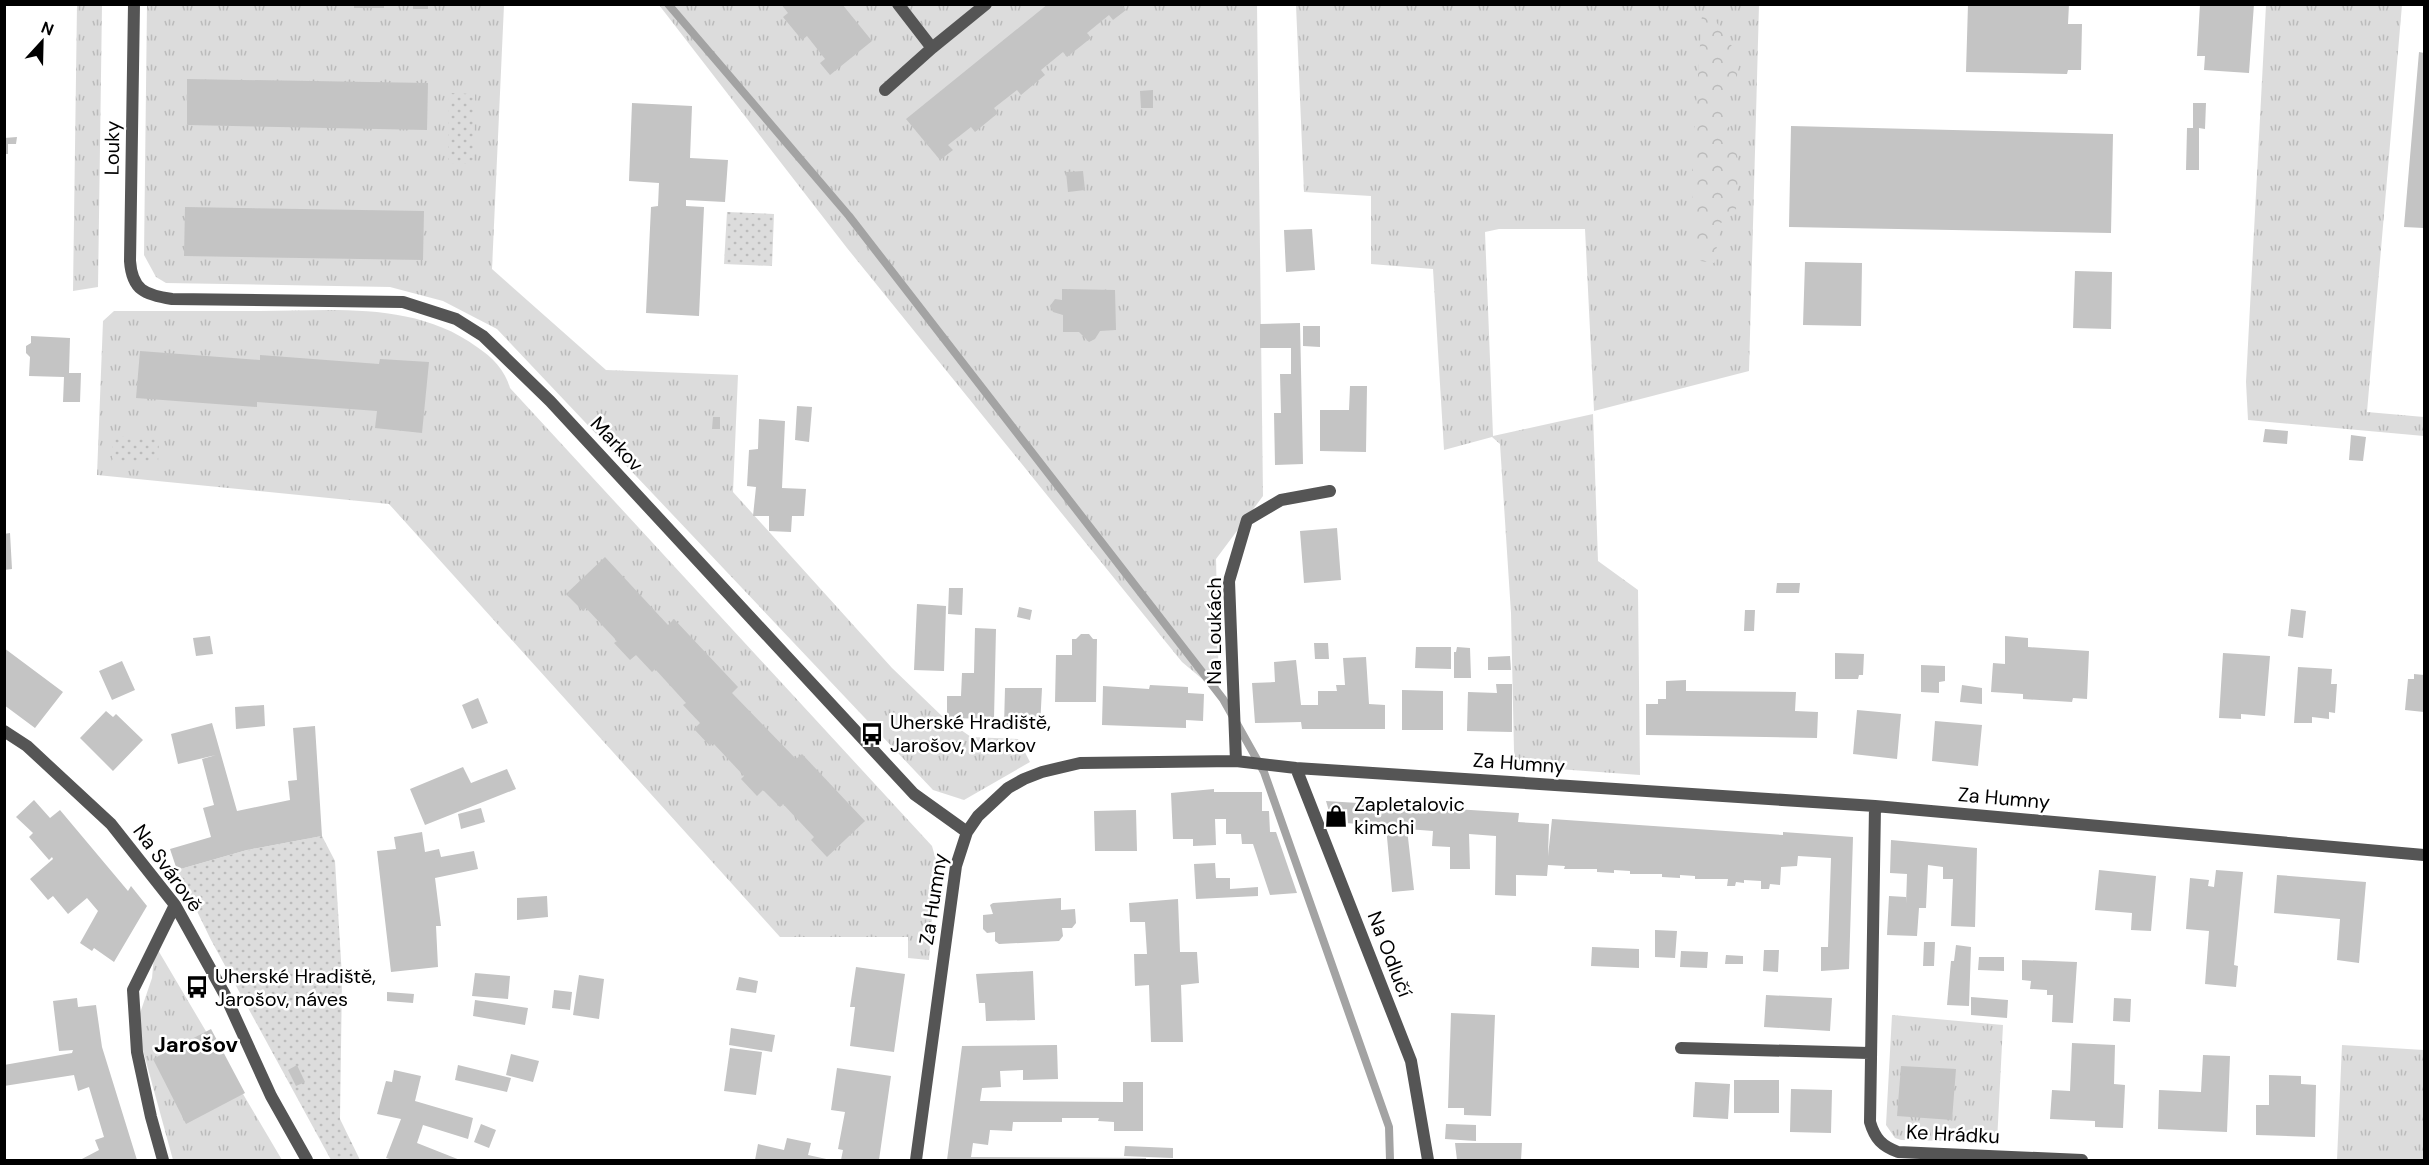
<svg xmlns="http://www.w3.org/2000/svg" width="2429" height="1165" font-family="'DM Sans',sans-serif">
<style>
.grass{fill:url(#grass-tufts)}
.forest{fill:url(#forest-crowns)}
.park{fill:url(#park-dots)}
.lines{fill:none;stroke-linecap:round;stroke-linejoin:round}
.stream{stroke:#a3a3a3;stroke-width:8}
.building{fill:#c4c4c4}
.minor{stroke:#555;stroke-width:12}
.labels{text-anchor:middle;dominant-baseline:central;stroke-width:5;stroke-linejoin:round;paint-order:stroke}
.street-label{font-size:20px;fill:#000;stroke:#fff}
.poi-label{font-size:20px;fill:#000;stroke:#fff;text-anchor:start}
.quarter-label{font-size:22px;font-weight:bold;fill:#000;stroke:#fff}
</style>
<defs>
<pattern id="grass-tufts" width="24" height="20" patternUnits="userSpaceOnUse" patternTransform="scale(1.5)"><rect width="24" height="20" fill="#dcdcdc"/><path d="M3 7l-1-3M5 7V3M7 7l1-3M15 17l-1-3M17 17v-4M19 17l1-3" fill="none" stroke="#bbb"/></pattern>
<pattern id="forest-crowns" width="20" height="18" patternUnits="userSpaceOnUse" patternTransform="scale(1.5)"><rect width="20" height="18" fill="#dcdcdc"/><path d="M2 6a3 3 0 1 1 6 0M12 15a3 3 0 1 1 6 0" fill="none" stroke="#bbb"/></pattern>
<pattern id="park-dots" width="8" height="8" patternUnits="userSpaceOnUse" patternTransform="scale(1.5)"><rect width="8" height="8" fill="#dcdcdc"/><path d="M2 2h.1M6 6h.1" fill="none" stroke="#bbb" stroke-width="1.8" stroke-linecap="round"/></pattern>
</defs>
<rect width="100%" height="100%" fill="#fff"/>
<path class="grass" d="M77 5H102L98 287 73 291Z
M147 5H504L492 269 606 370 738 375 733 492 892 668 944 718 971 737 1018 739 1030 762 964 800 933 790 497 329 443 301 390 287 166 283 156 277 144 255Z
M659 5H1257L1263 496 1216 559 1219 693 1182 662 847 248Z
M1296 5H1759L1749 371 1594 411 1585 229H1499L1485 232 1493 436 1593 414 1598 561 1638 590 1640 775 1517 766 1514 751 1511 613 1500 444 1492 437 1444 450 1433 269 1371 264V196L1304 192Z
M2266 5H2402L2367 412 2424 417V436L2248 420 2246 382Z
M114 311C163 311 212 311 260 311 333 311 414 301 477 347 492 357 505 370 510 388L932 846 936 860 929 960 908 958V937H780L389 504 97 475 103 321Z
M155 945 282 1160H173L136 1025 152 978Z
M1892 1015 2003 1025 1997 1142 1901 1140 1895 1138 1886 1125Z
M2342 1045 2424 1050V1160H2337Z"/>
<path class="forest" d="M1702 14 1713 16 1728 42 1741 55 1736 81 1727 97V120L1739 162 1736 210 1721 223 1714 263 1694 260 1692 168Z"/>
<path class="park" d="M449 93 475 94 474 164 448 163Z
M727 212 774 214 772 266 724 264Z
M113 436 159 439 158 463 112 461Z
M322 836 335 861 342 977 340 1119 360 1160H331L211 940 177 870 247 850Z"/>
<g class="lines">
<path class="stream" d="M668 4 849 216 1223 699 1264 772 1389 1127 1390 1160"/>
</g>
<path class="building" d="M354 4H384V8H354Z
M413 4H428V9H413Z
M781 4H842L872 41 830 75 820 63 825 59 807 36 802 40 783 17 788 13Z
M1048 4H1121L1126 10 1113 20 1109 15 1087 33 1091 38 1067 57 1063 52 1041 70 1045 75 1021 95 1017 90 994 108 998 113 975 132 971 127 948 145 953 150 940 160 906 119Z
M1968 4H2069L2068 24H2082L2081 70H2068L2067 74 1966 72Z
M2200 4H2254L2249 73 2204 70 2205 56H2197Z
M2419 52 2424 53V228L2404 227Z
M187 79 428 83 427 130 187 125Z
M1153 90V108H1141L1140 91Z
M632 103 692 106 690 158 728 160 725 202 686 200V206L704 207 699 316 646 313 651 207 658 206 659 183 629 181Z
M2193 103H2206L2205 129 2199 128V170H2186L2187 128H2193Z
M1791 126 2113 134 2111 233 1789 227Z
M17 137 16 144H8V154H4V138Z
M1083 171 1085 190 1068 192 1066 172Z
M185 207 424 211 423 260 184 256Z
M1312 229 1315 270 1286 272 1284 230Z
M1805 262 1862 263 1861 326 1803 325Z
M2075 271 2112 272 2111 329 2073 328Z
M1062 289 1115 290 1116 330 1100 331 1095 339 1089 342 1079 332H1063V315L1053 312 1050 306 1055 299 1062 300Z
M1300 323 1303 464 1275 465 1274 413H1281L1280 374H1291V348H1260V324Z
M1303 326H1320V347L1303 346Z
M31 336 70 338 69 373H81L80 402H63L64 377 29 376 30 357 26 353V346L31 343Z
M140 351 260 360V355L379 364 380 359 429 362 422 433 375 428 377 411 257 402V407L136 398Z
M1350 386H1367L1366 452 1320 451V410H1349Z
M797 406 812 407 809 442 795 440Z
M713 417H720V429H712Z
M759 419 785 421 782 488 806 489 804 516H792L791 532 769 531V516H753L756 487 747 486 749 450 758 449Z
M2265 429 2288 431 2287 444 2263 442Z
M2351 435 2366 437 2363 461 2349 460Z
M1337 528 1341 580 1304 583 1300 531Z
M10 533 12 569 4 570V534Z
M605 557 668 625 674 619 738 687 732 693 796 759 802 754 865 821 827 857 811 840 814 837 783 804 780 807 763 790 757 796 741 779 744 776 713 743 710 746 694 729 700 723 683 705 686 703 655 669 652 672 636 655 630 660 614 643 617 641 586 608 583 611 566 594Z
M1777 583H1800L1799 593H1776Z
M949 588H963L962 615 948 614Z
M917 604 946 606 944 671 914 670Z
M1019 607 1032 610 1030 620 1017 617Z
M2291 609 2306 611 2303 638 2288 636Z
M1745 610H1755L1754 631H1744Z
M975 628 996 629 994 719 947 718V696H961L962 673H974Z
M1081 634H1089L1093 639H1097L1096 702H1055L1056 655H1072V639H1076Z
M210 636 213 654 196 656 193 638Z
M2005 636 2028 638V647L2089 651 2087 699 2073 698 2072 702 2023 699V694L1991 692 1993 663 2005 664Z
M1314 643H1328L1329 659H1315Z
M1416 647H1451V669L1415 668Z
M1457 647 1470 648 1471 678H1454V652H1456Z
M4 648 63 692 35 728 4 705Z
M1835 653 1864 654 1863 675H1859L1858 679H1835Z
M2223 653 2270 656 2265 716 2241 714V719L2219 718Z
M1510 656 1511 670H1488V657Z
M1366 657 1369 704 1385 705V729H1302L1301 722 1255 723 1252 683 1275 682 1274 662 1296 660 1301 705H1318V691H1337L1336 685H1345L1343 658Z
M122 661 135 690 112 700 99 671Z
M1921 665 1945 666V681L1939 682V693L1921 692Z
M2298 667 2332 669 2331 684H2337L2335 713 2329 712V719L2312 717V723H2294Z
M2414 674 2424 675V712L2405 710 2408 679H2414Z
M1686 680V691L1796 692 1795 711 1818 712 1817 738 1646 735V704H1658V699H1666V681Z
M1496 684H1512V732L1467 731 1468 692 1497 693Z
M1150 685 1188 687V693L1204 694 1203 721 1186 720V728L1102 725 1103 686 1149 689Z
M1962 685 1982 688V704L1960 702Z
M1005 688H1042L1040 727 1004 726Z
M1402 690 1443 691V730H1402Z
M478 698 488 723 472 729 462 705Z
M264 705 265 726 236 729 235 707Z
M1857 710 1901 714 1897 759 1853 754Z
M106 711 113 717 116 714 143 740 113 771 80 738Z
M1935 721 1982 725 1978 766 1932 761Z
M212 723 237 811 290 800 288 781 297 780 293 728 315 726 322 836 247 850 177 870 170 849 211 837 203 808 214 805 202 759 216 755 178 764 171 734Z
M463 767 471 783 507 769 516 789 425 825 410 789Z
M1214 789V792H1262V811H1269L1270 832H1276L1297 893 1270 895 1253 844H1242L1241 834H1226V819H1215L1216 845 1193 846V839H1173L1171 793Z
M34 800 50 818 60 810 128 891 131 886 147 906 114 962 94 948 92 951 80 943 98 911 87 898 68 914 53 896 48 900 30 879 53 859 52 857 49 860 29 837 33 833 16 817Z
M1326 801 1519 813 1518 822 1549 824 1548 856 1552 819 1783 835V832L1853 837 1849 969 1821 971V947H1828L1831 858 1798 856 1797 866 1781 867 1780 885 1770 884 1769 889H1761V881L1744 880V883L1736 882 1735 886H1727L1728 879H1695V876L1680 875V878L1662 877V874H1630V871L1614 870V873L1597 872V869H1564L1565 866 1548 865 1547 876 1516 875V896L1495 895 1496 836 1469 834 1470 869H1450V847L1432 846 1433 831 1407 829 1414 890 1392 892 1386 826 1332 822Z
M481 808 485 822 461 829 458 814Z
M1136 810 1137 851H1095L1094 811Z
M422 832 425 852 439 849 441 857 474 851 478 869 435 878 441 926H436L438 967 391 972 377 851 396 849 394 837Z
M1891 840 1977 848 1975 927 1951 926 1953 879H1943V867L1928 865 1926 908H1919L1917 936 1887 935 1889 896 1906 897V904L1907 874 1890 873Z
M1215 863 1216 878H1230V889L1258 887V896L1196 899 1194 864Z
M2099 870 2156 876 2151 931 2131 930 2132 913 2095 910Z
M2216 870 2243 872 2234 965 2238 966 2236 987 2205 984 2209 931 2186 929 2190 878 2209 880 2208 886 2214 887Z
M2277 875 2366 882 2359 963 2337 960 2340 919 2274 913Z
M547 896 548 917 517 920V898Z
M1061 898V910L1075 909 1076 923 1072 928H1062L1063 936 1059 941 999 944 995 941V932L987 933 983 929V915L993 914 990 905 993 903Z
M1178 899 1180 952H1197L1199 983 1181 985 1183 1042H1151L1149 985 1135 986 1134 954H1147L1145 922H1130L1129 903Z
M1655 930 1677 931 1675 958 1655 957Z
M1924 942H1935L1934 966H1923Z
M1956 945 1971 947 1969 1006 1947 1005 1951 961H1954Z
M1592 947 1639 949V968L1591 966Z
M1764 950H1779L1778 972 1763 971Z
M1681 951 1708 952 1707 968 1680 967Z
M1726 955 1743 956V964H1725Z
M1979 957H2004V971L1978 970Z
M2022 960 2077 962 2073 1023 2052 1022 2053 995H2047V990L2030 989 2031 981 2022 980Z
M856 967 905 974 894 1052 850 1046 855 1007H850Z
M1033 971 1035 1020 986 1021 985 1003H979L976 974Z
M475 973 510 976 508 999 472 996Z
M579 975 604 979 599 1019 573 1015Z
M739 977 758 981 756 993 736 990Z
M554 990 572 992 570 1010 552 1008Z
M387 992 414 994 413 1003 387 1001Z
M1766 995 1832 998 1830 1031 1764 1027Z
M1971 997 2008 1000 2007 1018 1971 1015Z
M77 998 78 1007 96 1005 102 1047 137 1160H80L99 1150 95 1140 104 1137 89 1087 78 1091 74 1075 4 1086V1065L72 1053 73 1050 59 1051 53 1001Z
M2114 998 2131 999 2130 1022 2113 1021Z
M475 1000 528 1008 525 1025 473 1016Z
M1451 1013 1495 1015 1491 1116 1464 1115V1108H1448Z
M731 1028 775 1035 772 1052 729 1045Z
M211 1029 245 1093 186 1124 153 1059Z
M2072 1043 2115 1045 2114 1084 2125 1085 2123 1128 2095 1127V1121L2050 1119 2052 1090 2070 1091Z
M1057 1045 1058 1079 1023 1080V1070L1000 1071 1001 1087 982 1088 980 1101 1123 1102V1082H1143V1131H1114V1122L1098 1121 1099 1118H1062V1122H1013L1012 1131 990 1130 988 1145 973 1143 971 1157 1146 1158V1160H947L962 1046Z
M730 1048 762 1052 756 1095 724 1091Z
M511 1054 539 1061 533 1082 506 1075Z
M2203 1055 2230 1056 2227 1132 2158 1129 2159 1090 2201 1092Z
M297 1065 305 1082 296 1086 288 1070Z
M458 1065 511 1078 507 1092 455 1080Z
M1901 1066 1956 1069 1952 1120 1897 1116Z
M837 1068 891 1076 879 1160H841L843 1150 838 1149 845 1112 831 1110Z
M394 1070 421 1076 415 1101 473 1118 468 1139 423 1125 417 1143 460 1160H393L386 1158 401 1119 377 1114 386 1081 392 1082Z
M2269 1075 2301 1076V1084L2316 1085 2315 1137 2256 1135V1105H2269Z
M1734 1080H1779V1113H1734Z
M1695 1082 1730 1084 1728 1119 1693 1117Z
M1791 1089 1832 1090 1831 1133 1790 1132Z
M481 1124 496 1130 489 1148 474 1142Z
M1446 1124 1476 1125V1141L1445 1139Z
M787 1138 811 1143 808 1155 831 1160H755L758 1144 784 1150Z
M1455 1143H1522L1521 1160H1457Z
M1125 1146 1173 1148V1158L1124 1156Z"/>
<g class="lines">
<path class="minor" d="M134 4 130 261C132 290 145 295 172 299L403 302 456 319 483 336 550 401 914 794 967 832
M898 4 932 48 986 4
M885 90 932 48
M4 731 27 746 111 824 175 905 225 995 271 1096 307 1160
M1236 761 1229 581 1247 520 1281 500 1330 491
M1296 768 1411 1061 1428 1160
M1875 806 1870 1122C1875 1139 1882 1146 1898 1152L2082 1160
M1681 1048 1869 1053
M163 1160 151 1117 137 1052 133 990 175 905
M916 1160 956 866 967 832 978 816 1008 788 1024 779 1042 772 1080 763 1236 761 1296 768 1875 806 2424 855"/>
</g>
<defs>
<g id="bus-bare" transform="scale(1.8)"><path d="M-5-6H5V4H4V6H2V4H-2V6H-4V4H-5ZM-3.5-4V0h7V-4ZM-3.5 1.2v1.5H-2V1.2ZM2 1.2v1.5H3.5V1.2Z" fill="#000" stroke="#fff" stroke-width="2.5" paint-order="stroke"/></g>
<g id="shop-bare" transform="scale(1.8)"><path d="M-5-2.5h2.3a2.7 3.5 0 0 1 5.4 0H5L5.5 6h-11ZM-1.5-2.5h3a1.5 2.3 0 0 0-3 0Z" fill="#000" stroke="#fff" stroke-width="2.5" paint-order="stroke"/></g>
</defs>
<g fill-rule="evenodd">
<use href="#bus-bare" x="872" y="734"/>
<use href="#shop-bare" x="1336" y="816"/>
<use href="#bus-bare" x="197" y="987"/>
</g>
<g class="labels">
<g class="street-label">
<text transform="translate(112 148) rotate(-89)">Louky</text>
<text transform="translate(617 444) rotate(47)">Markov</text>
<text transform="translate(1214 631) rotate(-90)">Na Loukách</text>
<text transform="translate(1519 763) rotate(4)">Za Humny</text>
<text transform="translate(2004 798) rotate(5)">Za Humny</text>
<text transform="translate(168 868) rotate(54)">Na Svárově</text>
<text transform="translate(933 899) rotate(-81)">Za Humny</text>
<text transform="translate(1390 954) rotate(69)">Na Odlučí</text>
<text transform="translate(1953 1134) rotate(3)">Ke Hrádku</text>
</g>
<g class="poi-label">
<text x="890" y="722">Uherské Hradiště,<tspan x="890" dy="23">Jarošov, Markov</tspan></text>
<text x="1354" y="804">Zapletalovic<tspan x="1354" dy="23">kimchi</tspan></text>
<text x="215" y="976">Uherské Hradiště,<tspan x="215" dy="23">Jarošov, náves</tspan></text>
</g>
<g class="quarter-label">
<text x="196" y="1044">Jarošov</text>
</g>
</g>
<rect width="2429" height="1165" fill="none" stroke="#000000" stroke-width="12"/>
<g transform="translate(42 42) rotate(22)" stroke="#ffffff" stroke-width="4.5" paint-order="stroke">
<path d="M0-4.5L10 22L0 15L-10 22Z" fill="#000000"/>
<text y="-9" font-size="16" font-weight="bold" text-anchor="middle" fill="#000000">N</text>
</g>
</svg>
